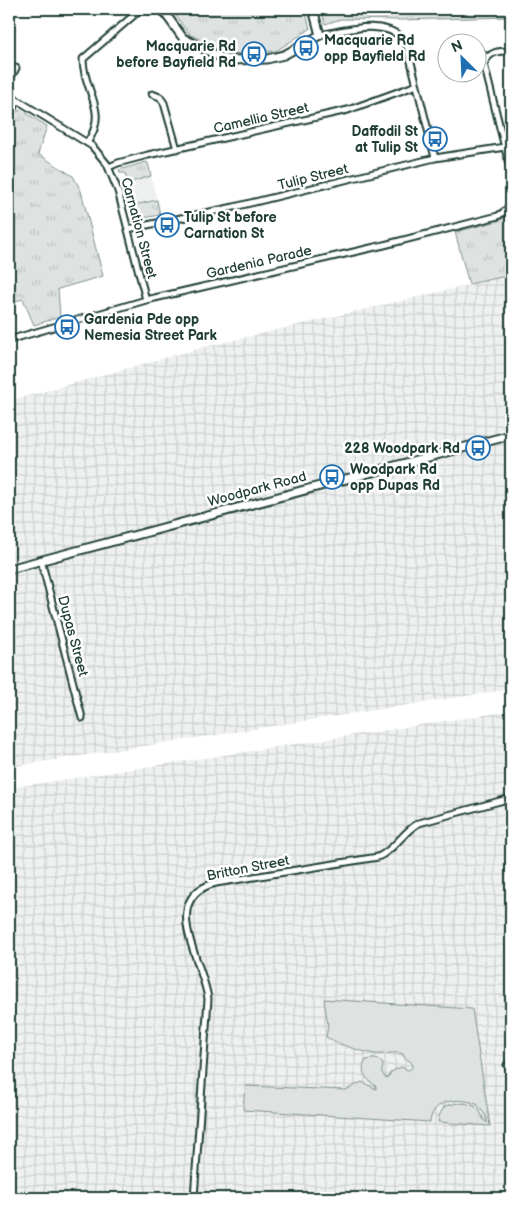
<svg xmlns="http://www.w3.org/2000/svg" width="520" height="1207" font-family="'Balsamiq Sans',sans-serif">
<style>
.built{fill:#eef1f0}
.industrial{fill:url(#industrial-grid)}
.grass{fill:#dee3e2;stroke:#7e908b}
.park{fill:url(#park-tufts);stroke:#7e908b}
.lines{fill:none;stroke-linecap:round;stroke-linejoin:round}
.minor-casing{stroke:#1f3d34;stroke-width:9}
.tertiary-casing{stroke:#1f3d34;stroke-width:11}
.minor{stroke:#fff;stroke-width:5}
.tertiary{stroke:#fff;stroke-width:7}
.labels{text-anchor:middle;dominant-baseline:central;stroke-width:5;stroke-linejoin:round;paint-order:stroke}
.poi-label{font-size:14px;font-weight:bold;fill:#1f3d34;stroke:#fff;text-anchor:start}
.street-label{font-size:14px;fill:#1f3d34;stroke:#fff}
</style>
<defs>
<pattern id="industrial-grid" width="8" height="8" patternUnits="userSpaceOnUse" patternTransform="scale(1.25)"><rect width="8" height="8" fill="#eef1f0"/><path d="M0 4h8M4 0v8" fill="none" stroke="#ccd0ce"/></pattern>
<pattern id="park-tufts" width="24" height="20" patternUnits="userSpaceOnUse" patternTransform="scale(1.25)"><rect width="24" height="20" fill="#dee3e2"/><path d="M3 7l-1-3M5 7V3M7 7l1-3M15 17l-1-3M17 17v-4M19 17l1-3" fill="none" stroke="#bec4c2"/></pattern>
</defs>
<rect width="100%" height="100%" fill="#fff"/>
<filter id="ink" filterUnits="userSpaceOnUse"><feTurbulence type="fractalNoise" baseFrequency=".02" numOctaves="2"/><feDisplacementMap in="SourceGraphic" scale="10" xChannelSelector="R" yChannelSelector="G"/><feConvolveMatrix kernelMatrix="1 2 1 2 8 2 1 2 1" color-interpolation-filters="sRGB"/></filter>
<g filter="url(#ink)">
<path class="built" d="M151 176 157 200 134 205 128 183Z"/>
<path class="industrial" d="M511 275V689L9 767V401L204 347Z
M511 711V1198H170L167 1197 92 1193 53 1198H9V788Z"/>
<path class="grass" d="M324 999 472 1009 490 1126 438 1122 439 1116 444 1107C454 1102 471 1101 479 1110 482 1114 482 1120 487 1123L486 1116 477 1104C459 1097 432 1099 430 1122L243 1110 245 1086 346 1090 362 1082 376 1089V1086C366 1079 359 1072 366 1060 373 1059 378 1057 383 1064L382 1072 385 1078 388 1077 391 1072 401 1067 408 1070 412 1068V1063L404 1057 403 1054C393 1051 384 1055 375 1054 358 1051 341 1045 326 1037L328 1026Z"/>
<path class="park" d="M171 9H305L310 29 276 51 230 54 189 34Z
M321 9H511V17L400 20 341 19 325 24Z
M21 110 47 126 38 154 73 176 81 191 103 276 58 289 60 317 34 325 23 299 9 303V122L18 111Z
M146 162 148 163 151 176 128 183 125 173H120L119 170Z
M157 200 160 215 132 220V216L136 214 134 205Z
M511 213V275L469 284 455 232 498 221Z"/>
<g class="lines">
<g class="minor-casing">
<path id="minor" d="M320 35C346 30 393 16 407 46L435 158
M478 51 487 57
M511 51C499 51 489 51 484 64L511 172
M9 81 16 68
M152 94 160 97 164 103 177 149
M9 95 92 146 107 164 118 191 146 300
M9 114 18 101
M87 143C110 110 83 92 83 59L141 9
M109 167 118 163 148 155 348 110 417 85
M128 229 234 207 435 158 505 147
M9 340 146 300 384 245 498 216 505 211 511 204
M41 560 82 718
M507 1065 511 1066
M194 1198 208 999C204 963 157 897 216 883L378 857C396 849 403 831 419 823L511 798"/>
</g>
<g class="tertiary-casing">
<path id="tertiary" d="M162 9 183 38 220 57 230 60 267 59 284 55 320 35 313 9
M9 569 511 435"/>
</g>
<use href="#minor" class="minor"/>
<use href="#tertiary" class="tertiary"/>
</g>
</g>
<defs>
<g id="bus-ring" transform="scale(1.25)"><circle r="9.5" fill="#fff" stroke="#1f6fb2" stroke-width="1.5"/><path d="M-5-6H5V4H4V6H2V4H-2V6H-4V4H-5ZM-3.5-4V0h7V-4ZM-3.5 1.2v1.5H-2V1.2ZM2 1.2v1.5H3.5V1.2Z" fill="#1f6fb2"/></g>
</defs>
<g fill-rule="evenodd">
<use href="#bus-ring" x="306" y="48"/>
<use href="#bus-ring" x="254" y="54"/>
<use href="#bus-ring" x="435" y="139"/>
<use href="#bus-ring" x="167" y="225"/>
<use href="#bus-ring" x="67" y="327"/>
<use href="#bus-ring" x="478" y="448"/>
<use href="#bus-ring" x="332" y="477"/>
</g>
<g class="labels">
<g class="poi-label">
<text x="324" y="40">Macquarie Rd<tspan x="324" dy="16">opp Bayfield Rd</tspan></text>
<text x="236" y="46" text-anchor="end">Macquarie Rd<tspan x="236" dy="16">before Bayfield Rd</tspan></text>
<text x="418" y="131" text-anchor="end">Daffodil St<tspan x="418" dy="16">at Tulip St</tspan></text>
<text x="184" y="217">Tulip St before<tspan x="184" dy="16">Carnation St</tspan></text>
<text x="84" y="319">Gardenia Pde opp<tspan x="84" dy="16">Nemesia Street Park</tspan></text>
<text x="460" y="448" text-anchor="end">228 Woodpark Rd</text>
<text x="350" y="469">Woodpark Rd<tspan x="350" dy="16">opp Dupas Rd</tspan></text>
</g>
<g class="street-label">
<text transform="translate(261 118) rotate(-13)">Camellia Street</text>
<text transform="translate(313 177) rotate(-14)">Tulip Street</text>
<text transform="translate(139 228) rotate(75)">Carnation Street</text>
<text transform="translate(259 262) rotate(-13)">Gardenia Parade</text>
<text transform="translate(257 489) rotate(-15)">Woodpark Road</text>
<text transform="translate(73 636) rotate(75)">Dupas Street</text>
<text transform="translate(248 868) rotate(-11)">Britton Street</text>
</g>
</g>
<rect width="520" height="1207" fill="none" stroke="#fff" stroke-width="30"/>
<rect x="15" y="15" width="490" height="1177" fill="none" stroke="#1f3d34" stroke-width="2" filter="url(#ink)"/>
<g transform="translate(462 58) rotate(336)"><circle r="24" fill="#ffffff" stroke="#a5b1ae"/>
<path d="M0-4L9 19L0 12L-9 19Z" fill="#1f6fb2"/>
<text y="-8" font-size="14" font-weight="bold" text-anchor="middle" fill="#1f3d34">N</text>
</g>
</svg>
